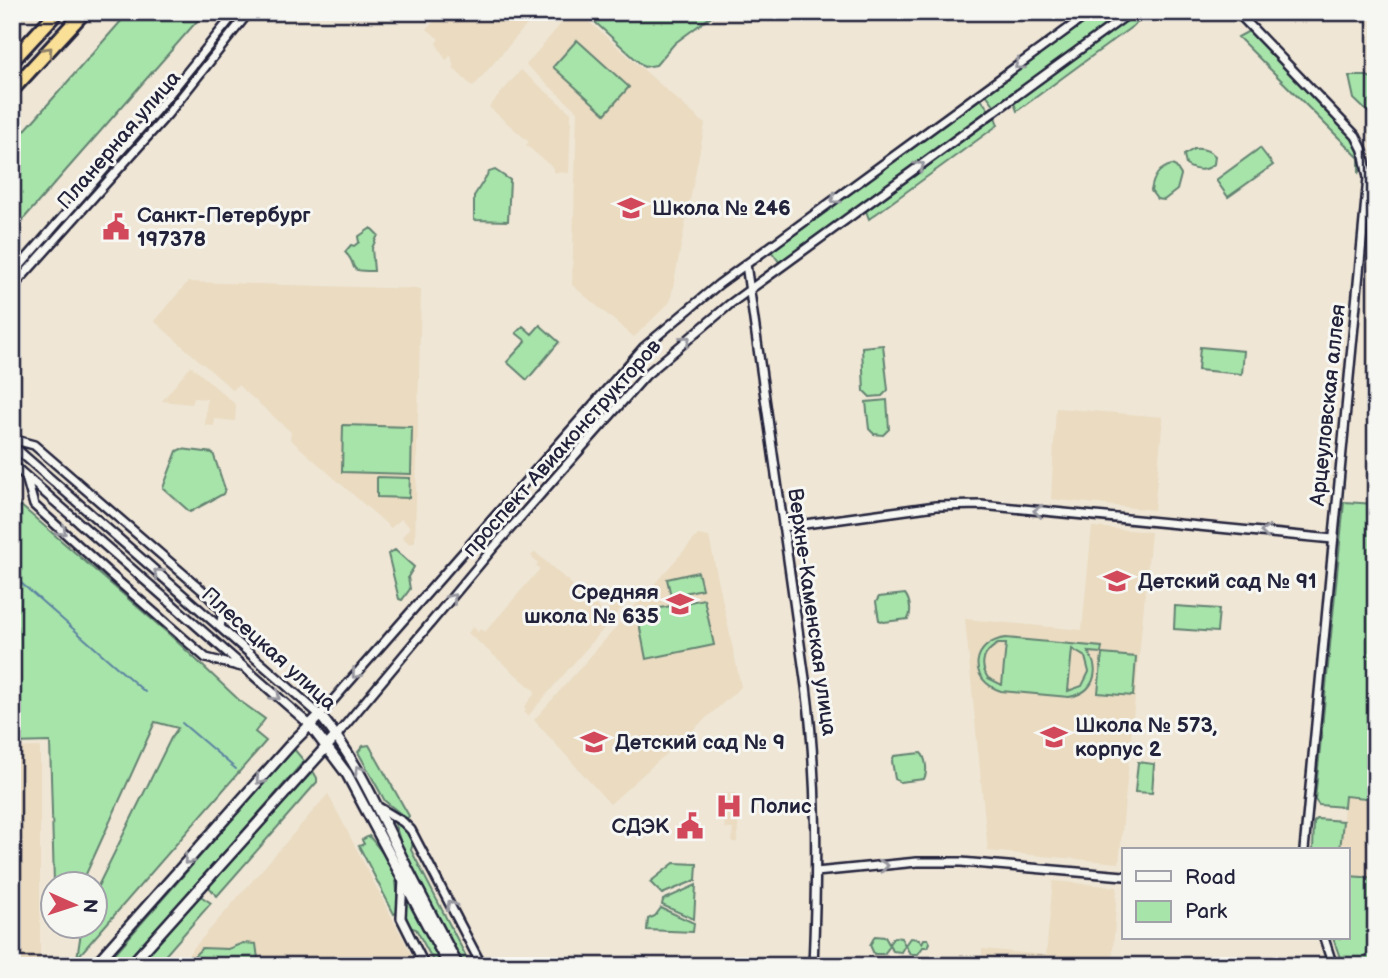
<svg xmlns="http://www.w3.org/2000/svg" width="1388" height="978" font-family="'Balsamiq Sans',sans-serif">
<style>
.built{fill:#eadbc1}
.green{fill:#a7e4aa;stroke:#648372;stroke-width:2;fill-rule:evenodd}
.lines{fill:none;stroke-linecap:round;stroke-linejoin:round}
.stream{stroke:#5d84a1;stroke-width:2}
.minor-casing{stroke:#22223b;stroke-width:12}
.tertiary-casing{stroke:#22223b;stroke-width:14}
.motorway-casing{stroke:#22223b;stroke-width:18}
.minor{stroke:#f6f6f2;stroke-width:7}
.tertiary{stroke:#f6f6f2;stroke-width:9}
.motorway{stroke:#fadf96;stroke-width:12}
.oneway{stroke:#8e8068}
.oneway2{stroke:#9797a0}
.labels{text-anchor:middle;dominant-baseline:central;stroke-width:6;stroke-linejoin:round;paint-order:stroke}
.street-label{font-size:21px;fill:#22223b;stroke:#f6f6f2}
.poi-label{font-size:21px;font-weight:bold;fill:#22223b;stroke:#f6f6f2;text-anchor:start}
</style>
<rect width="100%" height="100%" fill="#efe6d5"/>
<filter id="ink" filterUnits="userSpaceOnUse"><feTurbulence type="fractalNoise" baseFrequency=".0143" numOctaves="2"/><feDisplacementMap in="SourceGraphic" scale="14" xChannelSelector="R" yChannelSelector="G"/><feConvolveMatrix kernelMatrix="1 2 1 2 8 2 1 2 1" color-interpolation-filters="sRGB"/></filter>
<g filter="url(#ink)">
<path class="built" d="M453 12H538L473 87 454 69 451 55 446 60 436 43 439 39 427 29 441 14 447 17Z
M571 12H578L705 124 670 302 634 337 572 285 577 111 526 65Z
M521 70 571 113 569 173 553 172V168L526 145 529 142 489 107Z
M188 282 421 289 415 541 413 543 410 544 402 537 410 527 401 519 391 528 290 439 291 432 238 385 233 390 154 321Z
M191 366 236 405 235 421 215 419 214 426 205 425 207 399 194 398 192 404 162 401Z
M1056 408 1163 417 1154 510 1051 499Z
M1092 527 1151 532 1119 863 988 851 965 619 1082 630Z
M698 535 709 537 741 687 610 804 534 720Z
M535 552 604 613 617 598 620 600 626 593 631 597 528 716 524 712 526 709 524 707 536 692 468 633 473 627 478 632 480 629 485 632 540 569 536 566 538 563 531 556Z
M40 747V966H12V748Z
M735 793 738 824 737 842H732L733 829 725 828 721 794Z
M328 794 417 966H178Z
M1345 796 1376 799V878L1348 876V850H1340Z
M1053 881 1117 887 1112 966H982V949L1046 955Z"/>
<path class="green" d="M129 12H205L12 232V145Z
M584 12H717L675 43 656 65 644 67Z
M1098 12H1123L995 106 986 94Z
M1138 12H1152L1017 111 1014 103Z
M1249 31 1352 136C1358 146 1367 163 1359 172V158L1238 37Z
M577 40 629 87 605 114 553 67Z
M1349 76H1367L1376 80V120L1354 99Z
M980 98 989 110 780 263 771 251Z
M995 117 998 125 869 219 866 211Z
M1260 148 1273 165 1228 197 1216 180Z
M1194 149C1202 148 1209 150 1215 156L1214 164C1206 172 1195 171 1186 165L1184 155Z
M1172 165 1176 167 1181 175 1177 190 1164 200 1157 199 1151 191C1153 178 1158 168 1172 165Z
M495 170 510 180 508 221 474 220V196L489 172Z
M371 228 378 235 372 248 374 271C343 271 361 268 345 252L351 245 354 246 359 242 358 237Z
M540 325 559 342 527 380 507 362 526 341 516 333 523 326 532 334Z
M883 345 888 390 882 396 870 397 864 391 862 347Z
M1200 347 1244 351 1242 374 1198 370Z
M887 400 889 429 883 435 874 434 869 429 866 402Z
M343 425 412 427 411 474 342 472Z
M181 449 213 453 225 489 223 494 190 512 163 488 177 451Z
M377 477 410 478 409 498 377 497Z
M12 498 170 635 240 701 265 719 255 732 266 741 77 958 82 926H94L95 892 171 738 178 728 155 722 82 883H54L50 742 12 743V509L17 513 19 510 14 506 12 507Z
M1344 502 1376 504V799L1345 796 1344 807 1319 805 1315 800Z
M395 550 414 567 408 577 410 589 402 600 399 599 388 554Z
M698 572 702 589 671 596 667 579Z
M905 594C910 600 912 613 908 619L884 622 879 620 876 602 879 597Z
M704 599 714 645 646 659 637 613Z
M1175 606 1219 609 1217 632 1174 629Z
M1006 638 1102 647 1101 653 1088 652C1102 672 1093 693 1069 697L1001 691C967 680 971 642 1006 638ZM998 644H1006L1002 685 988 678C979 664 983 652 998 644ZM1072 649 1085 657 1089 672 1082 686 1068 691Z
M1102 654 1136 657 1133 696 1098 693Z
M369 745 409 816 407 819 385 801 358 752 363 746Z
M294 749 304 761 125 966H104Z
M921 753C926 758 928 772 924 779L900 782 895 779 892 761 894 756Z
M1138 762 1154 764 1152 793 1135 792Z
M313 771 317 778V782L217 896 208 886C242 846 278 810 313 771Z
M1317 819 1343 821 1340 850H1313L1314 822Z
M397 823 404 828 413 843 411 850 471 966H463L403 850 395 824Z
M369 836C394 867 399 872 397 913L394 914 359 846 364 844 362 840Z
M674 863 697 864 696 880 662 894 650 882Z
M1348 876 1376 878V966H1343L1333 938H1348Z
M696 885 694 919 662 905 663 900Z
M199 895 211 903 156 966H137Z
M406 896H407L444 966H436L416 929 409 927 405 912Z
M661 908 694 923 693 932 647 930 648 919 655 916Z
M875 936 885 937 889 944 894 937 901 938 905 945 910 938 919 939 922 943 924 939H928L930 943 928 947H923L918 954H910L905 945 901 952 893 951 890 946 884 954H874L870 945Z
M243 943 256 944 259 966H184L202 948 228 949Z"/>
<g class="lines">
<path class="stream" d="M12 575 145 692
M182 723 236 769"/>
<g class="minor-casing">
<path id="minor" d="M1237 12 1356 136 1363 150 1368 178 1304 850
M746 264 806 686C818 780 817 872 813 966
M12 275 154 113 236 12
M12 288 167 115 249 12
M12 439 34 445 202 590 223 611 220 627
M12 445 320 715 644 347 719 284 1091 12
M12 464 310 725
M26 477 34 505 111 575 206 658 242 667
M783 527 936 506 981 505 1333 539
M337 735 494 547 646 375 730 304 1131 12
M380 808 403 822 411 830 482 966
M816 872 917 862H961L1124 876
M403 879 401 918 425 966
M1324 938 1333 966"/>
</g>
<g class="tertiary-casing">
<path id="tertiary" d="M310 725 347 774 449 966
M94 966 293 742 320 715C355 758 374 801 398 850 417 889 438 927 458 966
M130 966 337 735"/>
</g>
<g class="motorway-casing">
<path id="motorway" d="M12 61 57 12
M12 90 84 12"/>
</g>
<use href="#minor" class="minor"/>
<use href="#tertiary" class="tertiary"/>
<use href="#motorway" class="motorway"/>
</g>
<defs><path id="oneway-chevron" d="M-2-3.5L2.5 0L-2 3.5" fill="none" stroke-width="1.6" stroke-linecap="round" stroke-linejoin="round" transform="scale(1.75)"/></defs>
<use class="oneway" href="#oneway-chevron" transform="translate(48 51) rotate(-47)"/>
<g class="oneway2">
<use href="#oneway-chevron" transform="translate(1019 65) rotate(144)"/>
<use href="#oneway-chevron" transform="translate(920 166) rotate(-36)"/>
<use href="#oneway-chevron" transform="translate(835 199) rotate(144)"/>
<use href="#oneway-chevron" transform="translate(686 340) rotate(-39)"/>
<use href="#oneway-chevron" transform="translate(1038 511) rotate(-175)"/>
<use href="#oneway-chevron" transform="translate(62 531) rotate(42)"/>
<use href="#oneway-chevron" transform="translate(1265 532) rotate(-175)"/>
<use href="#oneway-chevron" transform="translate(158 573) rotate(-139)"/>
<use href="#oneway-chevron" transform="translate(452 598) rotate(-50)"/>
<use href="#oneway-chevron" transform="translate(356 674) rotate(131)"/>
<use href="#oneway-chevron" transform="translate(276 696) rotate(41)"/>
<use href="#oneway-chevron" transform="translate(359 770) rotate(-121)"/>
<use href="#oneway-chevron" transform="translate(260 780) rotate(132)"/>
<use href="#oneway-chevron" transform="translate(188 860) rotate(132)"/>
<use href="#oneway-chevron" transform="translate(884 866) rotate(-6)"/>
<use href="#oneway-chevron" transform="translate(451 905) rotate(-118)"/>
</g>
</g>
<defs>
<g id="school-bare" transform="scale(2.1)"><path d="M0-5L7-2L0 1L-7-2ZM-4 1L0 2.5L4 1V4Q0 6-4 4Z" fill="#d1495b" stroke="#f6f6f2" stroke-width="2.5" paint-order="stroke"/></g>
<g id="civic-bare" transform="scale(2.1)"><path d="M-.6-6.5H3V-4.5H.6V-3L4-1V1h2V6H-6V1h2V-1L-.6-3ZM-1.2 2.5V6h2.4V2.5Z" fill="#d1495b" stroke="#f6f6f2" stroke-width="2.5" paint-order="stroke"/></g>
<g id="hospital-bare" transform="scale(2.1)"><path d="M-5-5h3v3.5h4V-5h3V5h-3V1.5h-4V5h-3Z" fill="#d1495b" stroke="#f6f6f2" stroke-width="2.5" paint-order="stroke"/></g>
</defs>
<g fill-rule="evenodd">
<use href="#school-bare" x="631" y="208"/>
<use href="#civic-bare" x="116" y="227"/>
<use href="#school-bare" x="1117" y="581"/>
<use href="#school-bare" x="680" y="604"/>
<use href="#school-bare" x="1054" y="737"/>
<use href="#school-bare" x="594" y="742"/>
<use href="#hospital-bare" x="729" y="806"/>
<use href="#civic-bare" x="690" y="826"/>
</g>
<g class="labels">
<g class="street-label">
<text transform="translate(119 140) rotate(-49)">Планерная улица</text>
<text transform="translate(1328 405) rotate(-84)">Арцеуловская аллея</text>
<text transform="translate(562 448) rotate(-48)">проспект Авиаконструкторов</text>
<text transform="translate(812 612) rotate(82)">Верхне-Каменская улица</text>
<text transform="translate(269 649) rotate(42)">Плесецкая улица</text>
</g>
<g class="poi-label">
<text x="652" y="208">Школа № 246</text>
<text x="137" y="215">Санкт-Петербург<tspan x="137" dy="24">197378</tspan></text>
<text x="1138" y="581">Детский сад № 91</text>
<text x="659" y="592" text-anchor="end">Средняя<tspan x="659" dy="24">школа № 635</tspan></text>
<text x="1075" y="725">Школа № 573,<tspan x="1075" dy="24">корпус 2</tspan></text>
<text x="615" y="742">Детский сад № 9</text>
<text x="750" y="806">Полис</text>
<text x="669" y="826" text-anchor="end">СДЭК</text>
</g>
</g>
<rect width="1388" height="978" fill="none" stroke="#f6f6f2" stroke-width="42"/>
<rect x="21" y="21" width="1346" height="936" fill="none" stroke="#22223b" stroke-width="2.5" filter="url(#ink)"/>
<rect x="1122" y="848" width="228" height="91" fill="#f6f6f2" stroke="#a1a1a9" stroke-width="2"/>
<rect x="1136" y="871" width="35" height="10" fill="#f6f6f2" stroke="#a1a1a9" stroke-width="2"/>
<text x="1185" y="884" font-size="21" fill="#22223b">Road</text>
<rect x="1136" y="901" width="35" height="21" fill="#a7e4aa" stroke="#a1a1a9" stroke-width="2"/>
<text x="1185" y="918" font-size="21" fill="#22223b">Park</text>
<g transform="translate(74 905) rotate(93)"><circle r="33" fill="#f6f6f2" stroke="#a1a1a9" stroke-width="2"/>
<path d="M0-5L12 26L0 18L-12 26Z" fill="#d1495b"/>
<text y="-10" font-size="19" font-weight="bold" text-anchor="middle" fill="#22223b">N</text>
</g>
</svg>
